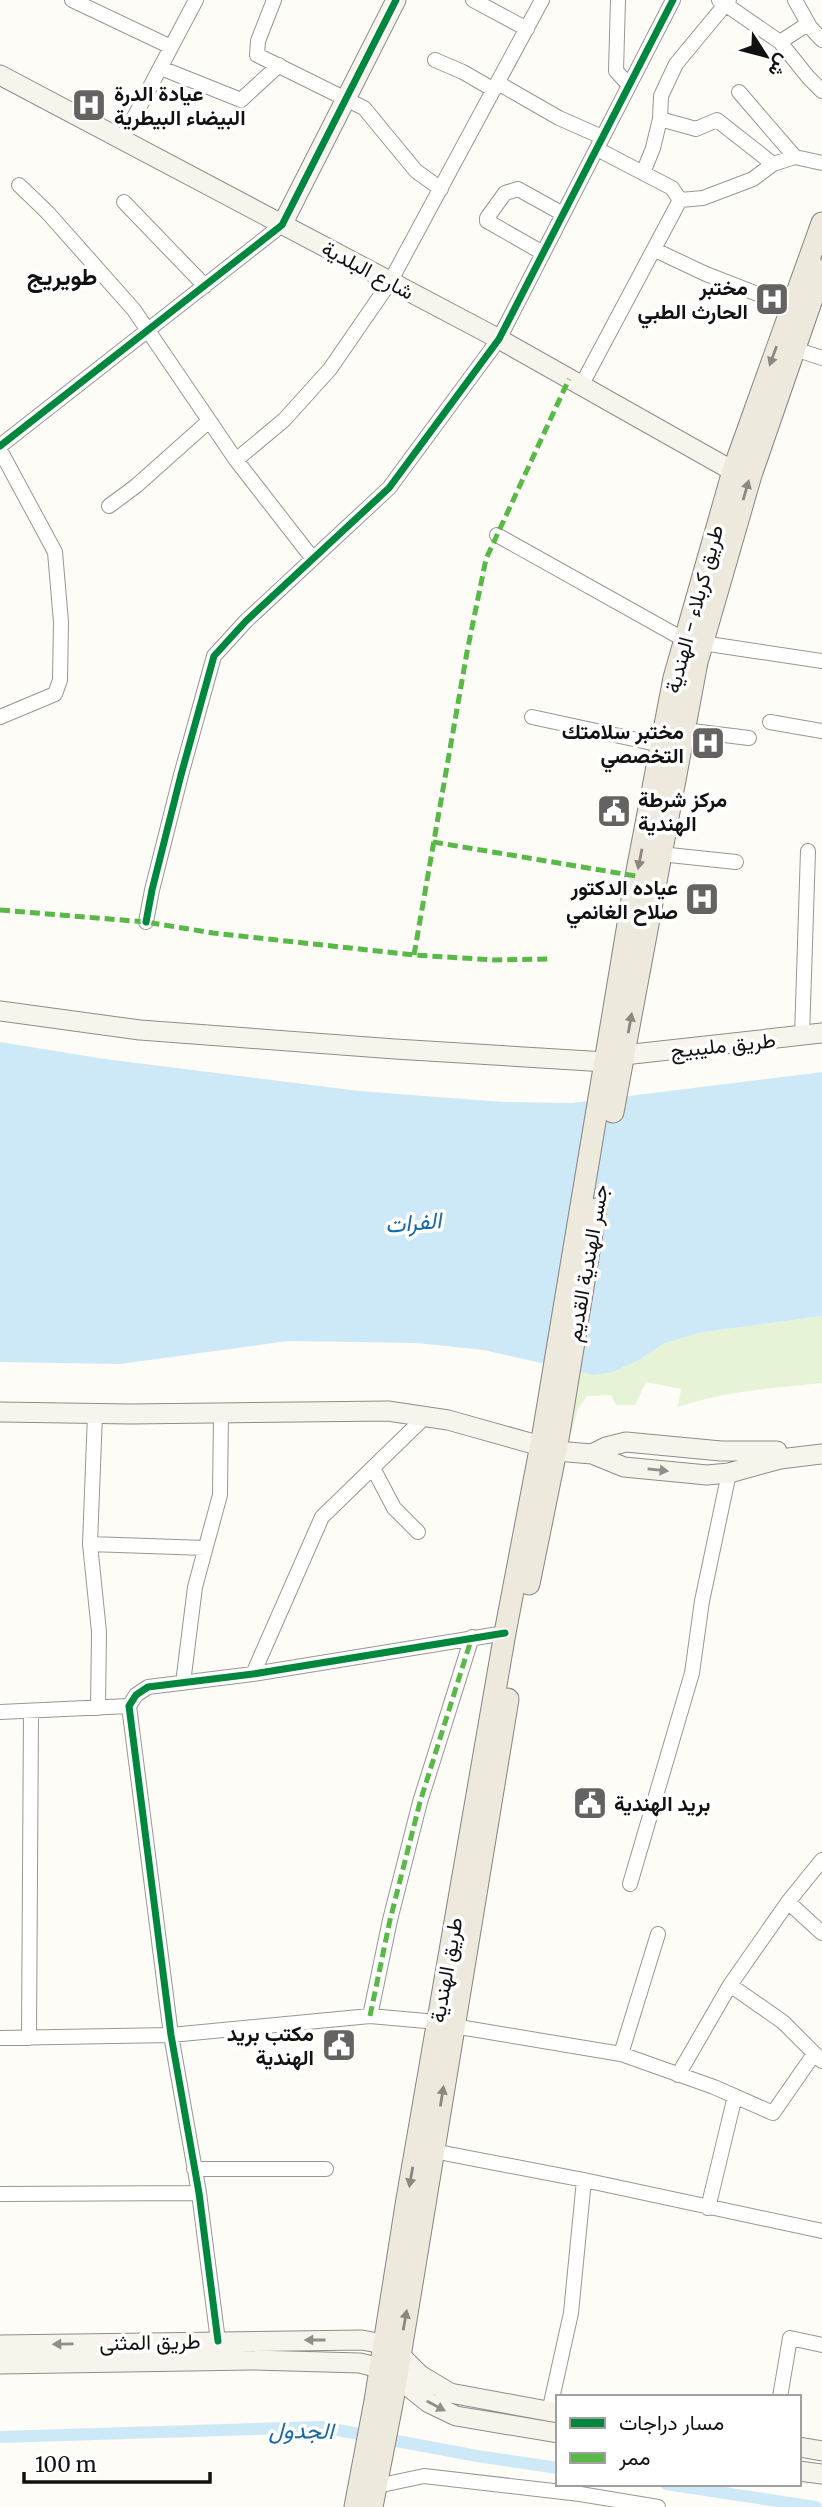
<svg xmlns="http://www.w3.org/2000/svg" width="822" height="2507" font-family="Merriweather,Vazirmatn,serif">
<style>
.green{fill:#e7f3d7}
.water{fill:#cde8f7}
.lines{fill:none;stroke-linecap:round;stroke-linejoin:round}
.canal{stroke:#cde8f7;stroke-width:12}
.street-casing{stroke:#979795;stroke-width:16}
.secondary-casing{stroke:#8e8d8b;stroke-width:21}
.primary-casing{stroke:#858482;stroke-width:23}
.street{stroke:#fffffe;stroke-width:14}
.secondary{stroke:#f6f4eb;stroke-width:19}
.primary{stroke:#ede9dc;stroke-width:21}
.quiet{stroke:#58b947;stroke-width:5;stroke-dasharray:10 5;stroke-linecap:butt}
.cycleway-casing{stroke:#fff;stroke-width:11}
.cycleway{stroke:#00873e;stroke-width:7}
.oneway{fill:#8a8881}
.oneway2{fill:#8f8e89}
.labels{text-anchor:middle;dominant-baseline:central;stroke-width:7;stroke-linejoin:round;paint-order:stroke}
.poi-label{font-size:21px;font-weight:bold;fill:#111;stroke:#fff;text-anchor:end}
.street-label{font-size:21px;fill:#111;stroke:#fff}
.water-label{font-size:23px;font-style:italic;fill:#1768a6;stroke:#fff}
.quarter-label{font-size:24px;font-weight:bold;fill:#111;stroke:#fff}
</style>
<rect width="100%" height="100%" fill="#fdfcf7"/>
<path class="green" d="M822 1316V1383C773 1388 725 1391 678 1407L681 1389 646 1382 635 1405H616L611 1395 587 1396 578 1409 572 1432 566 1429 577 1371 613 1372 639 1360 663 1344 698 1333Z"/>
<path class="water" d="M0 1042 105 1059 359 1091 503 1102 572 1103 822 1072V1316L698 1333 663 1344 639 1360 613 1372 594 1375 484 1350 417 1343 288 1341 120 1364 0 1362Z"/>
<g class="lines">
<path class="canal" d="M0 2437 322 2427 477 2456 558 2468
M666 2484 816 2507"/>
<g class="street-casing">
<path id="street" d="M72 0 171 47
M274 0 258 41 257 55 364 108 416 171 441 189
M473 0 527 29
M618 0 616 71 629 85
M719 0 780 42 808 77 822 91
M795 0 810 27
M780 42 803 27H810L822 40
M435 60 463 72 494 90
M161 68 241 100 279 65
M498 83 559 118 602 137
M739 92 795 157
M660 119 696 129 717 120 773 164
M122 140 196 0
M643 173 653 148 660 119 661 96 676 64 729 0
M19 185 48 213 134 310 236 460 313 559
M680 200 703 198 753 179 773 164 795 157 822 163
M124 202 205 286
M655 250 706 274 791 307
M543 253 487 221V218L505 193 518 189 563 214
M795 349 822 358
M581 386 680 200 672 188 597 149
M0 446 282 225
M0 450 55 552 61 622 60 680 55 694 0 717
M236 460 284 420 330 369 390 282 542 0
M109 506 136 486 209 421
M497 535 683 639
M702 643 822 661
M532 717 661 745
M770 722 822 731
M684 730 749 738
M660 854 736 862
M146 922 152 890 181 775 214 656 246 621 389 488 499 339 673 0
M802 1036 808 851
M95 1414 90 1544 99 1632 98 1708
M373 1468 394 1508 418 1532
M90 1544 205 1548
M253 1674 322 1517 426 1416
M183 1683 195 1587 220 1495 221 1413
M0 1712 129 1706
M630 1884 692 1673 702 1601 729 1473
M788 1902 822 1933
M730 1985 783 2022 822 2061
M370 2016 390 1920 420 1802 472 1637
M453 2026 621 2054 714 2087 773 2113 814 2054
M0 2038 171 2035 370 2016 437 2022
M29 2038 31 1711
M621 2054 658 1934
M678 2075 730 1985 788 1902 822 1860
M433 2151 584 2180 822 2231
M194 2169H326
M0 2194 199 2193
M708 2208 735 2096
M218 2341 199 2193 171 2035 129 1706 136 1695 148 1687 253 1674 505 1633
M780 2397 790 2338 822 2345
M549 2412 571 2313 584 2180
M377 2486 424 2476 580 2494 658 2507"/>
</g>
<g class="secondary-casing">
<path id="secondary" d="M0 75 499 339 733 471
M282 225 396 0
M0 1011 140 1030 395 1049 606 1062
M624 1055 822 1033
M0 1412 131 1414 388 1411 448 1420 541 1446
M556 1451 592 1454 624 1467 707 1475 729 1473 780 1459 822 1454
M592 1454 606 1447 626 1442 721 1451H777
M0 2345 362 2340 383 2344 396 2351 420 2375 450 2393 558 2413
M0 2364 252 2360 360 2363 379 2368 396 2377 429 2403 456 2416 558 2433
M799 2447 822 2451
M799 2471 822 2474"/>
</g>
<g class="primary-casing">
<path id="primary" d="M613 1112 697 662 751 475 822 270
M529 1584 556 1451 596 1209
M355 2507 375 2401 407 2199 505 1633 543 1434 636 876 674 678 733 471 822 223
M372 2507 393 2399 508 1699"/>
</g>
<use href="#street" class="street"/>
<use href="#secondary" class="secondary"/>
<use href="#primary" class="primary"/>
<path class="quiet" d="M433 842 636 876
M0 910 146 922 213 933 414 955 495 960 549 959
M414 955 467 652 486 559 569 379
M370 2016 390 1920 420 1802 472 1637"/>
<g class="cycleway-casing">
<path id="cycleway" d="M0 446 282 225 396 0
M146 922 152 890 181 775 214 656 246 621 389 488 499 339 673 0
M218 2341 199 2193 171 2035 129 1706 136 1695 148 1687 253 1674 505 1633"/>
</g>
<use href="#cycleway" class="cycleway"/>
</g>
<defs><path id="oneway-solid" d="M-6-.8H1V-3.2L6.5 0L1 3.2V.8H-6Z" transform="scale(1.75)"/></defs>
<g class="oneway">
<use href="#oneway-solid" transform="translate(773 356) rotate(110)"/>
<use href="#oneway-solid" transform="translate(746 490) rotate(-74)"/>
<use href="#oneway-solid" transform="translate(640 859) rotate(101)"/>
<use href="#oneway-solid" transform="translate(630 1023) rotate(-80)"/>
<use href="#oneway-solid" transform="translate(442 2096) rotate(-81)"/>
<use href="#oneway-solid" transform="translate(411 2177) rotate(100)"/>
<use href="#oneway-solid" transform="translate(405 2320) rotate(-80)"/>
</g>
<g class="oneway2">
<use href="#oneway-solid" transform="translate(658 1470) rotate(6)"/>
<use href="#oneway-solid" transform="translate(315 2340) rotate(180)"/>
<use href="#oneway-solid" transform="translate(63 2344) rotate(179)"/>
<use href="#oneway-solid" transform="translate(436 2406) rotate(28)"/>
</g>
<defs>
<g id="hospital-square" transform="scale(1.75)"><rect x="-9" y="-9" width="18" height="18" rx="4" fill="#646362" stroke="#fff"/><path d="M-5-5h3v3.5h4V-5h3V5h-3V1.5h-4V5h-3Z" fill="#fff"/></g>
<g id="civic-square" transform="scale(1.75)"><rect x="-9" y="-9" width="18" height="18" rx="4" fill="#646362" stroke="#fff"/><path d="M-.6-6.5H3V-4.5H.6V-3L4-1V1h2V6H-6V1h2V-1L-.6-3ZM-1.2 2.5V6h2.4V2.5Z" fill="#fff"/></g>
</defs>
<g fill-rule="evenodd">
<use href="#hospital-square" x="89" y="105"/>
<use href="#hospital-square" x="772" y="299"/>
<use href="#hospital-square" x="708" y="743"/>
<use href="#civic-square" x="614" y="811"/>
<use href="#hospital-square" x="702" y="899"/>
<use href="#civic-square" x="590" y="1803"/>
<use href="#civic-square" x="339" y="2045"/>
</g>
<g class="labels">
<g class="poi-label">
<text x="114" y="93" text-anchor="start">عيادة الدرة<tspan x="114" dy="24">البيضاء البيطرية</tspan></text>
<text x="748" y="287">مختبر<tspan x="748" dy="24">الحارث الطبي</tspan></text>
<text x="684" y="731">مختبر سلامتك<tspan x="684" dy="24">التخصصي</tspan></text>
<text x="638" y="799" text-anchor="start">مركز شرطة<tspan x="638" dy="24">الهندية</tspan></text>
<text x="678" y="887">عياده الدكتور<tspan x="678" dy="24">صلاح الغانمي</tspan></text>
<text x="614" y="1803" text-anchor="start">بريد الهندية</text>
<text x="314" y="2033">مكتب بريد<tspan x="314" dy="24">الهندية</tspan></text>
</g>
<g class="street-label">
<text transform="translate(368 270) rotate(28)">شارع البلدية</text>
<text transform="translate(694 609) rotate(-75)">طريق كربلاء - الهندية</text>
<text transform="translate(723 1045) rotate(-6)">طريق مليبيج</text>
<text transform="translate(587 1263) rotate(-80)">جسر الهندية القديم</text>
<text transform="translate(446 1970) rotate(-80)">طريق الهندية</text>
<text transform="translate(150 2342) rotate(-1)">طريق المثنى</text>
</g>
<g class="water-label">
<text transform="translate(413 1222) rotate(-5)">الفرات</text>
<text transform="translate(301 2430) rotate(1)">الجدول</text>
</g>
<g class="quarter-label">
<text x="62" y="276">طويريج</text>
</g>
</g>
<rect x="556" y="2395" width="245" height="91" fill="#ffffff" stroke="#a0a0a0" stroke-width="2"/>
<rect x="570" y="2418" width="35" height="10" fill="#00873e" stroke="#a0a0a0" stroke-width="2"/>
<text x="619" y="2430" font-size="21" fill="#111111">مسار دراجات</text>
<rect x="570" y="2453" width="35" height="10" fill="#58b947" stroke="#a0a0a0" stroke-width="2"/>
<text x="619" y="2465" font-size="21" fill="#111111">ممر</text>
<g transform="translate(766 56) rotate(126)" stroke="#ffffff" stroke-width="5" paint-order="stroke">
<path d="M0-5L12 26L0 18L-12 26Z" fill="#111111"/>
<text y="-10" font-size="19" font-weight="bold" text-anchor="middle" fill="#111111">ش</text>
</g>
<path d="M24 2472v10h186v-10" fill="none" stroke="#111111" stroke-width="3.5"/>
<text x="35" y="2472" font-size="21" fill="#111111" stroke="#ffffff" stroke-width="5" paint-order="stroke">100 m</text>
</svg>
